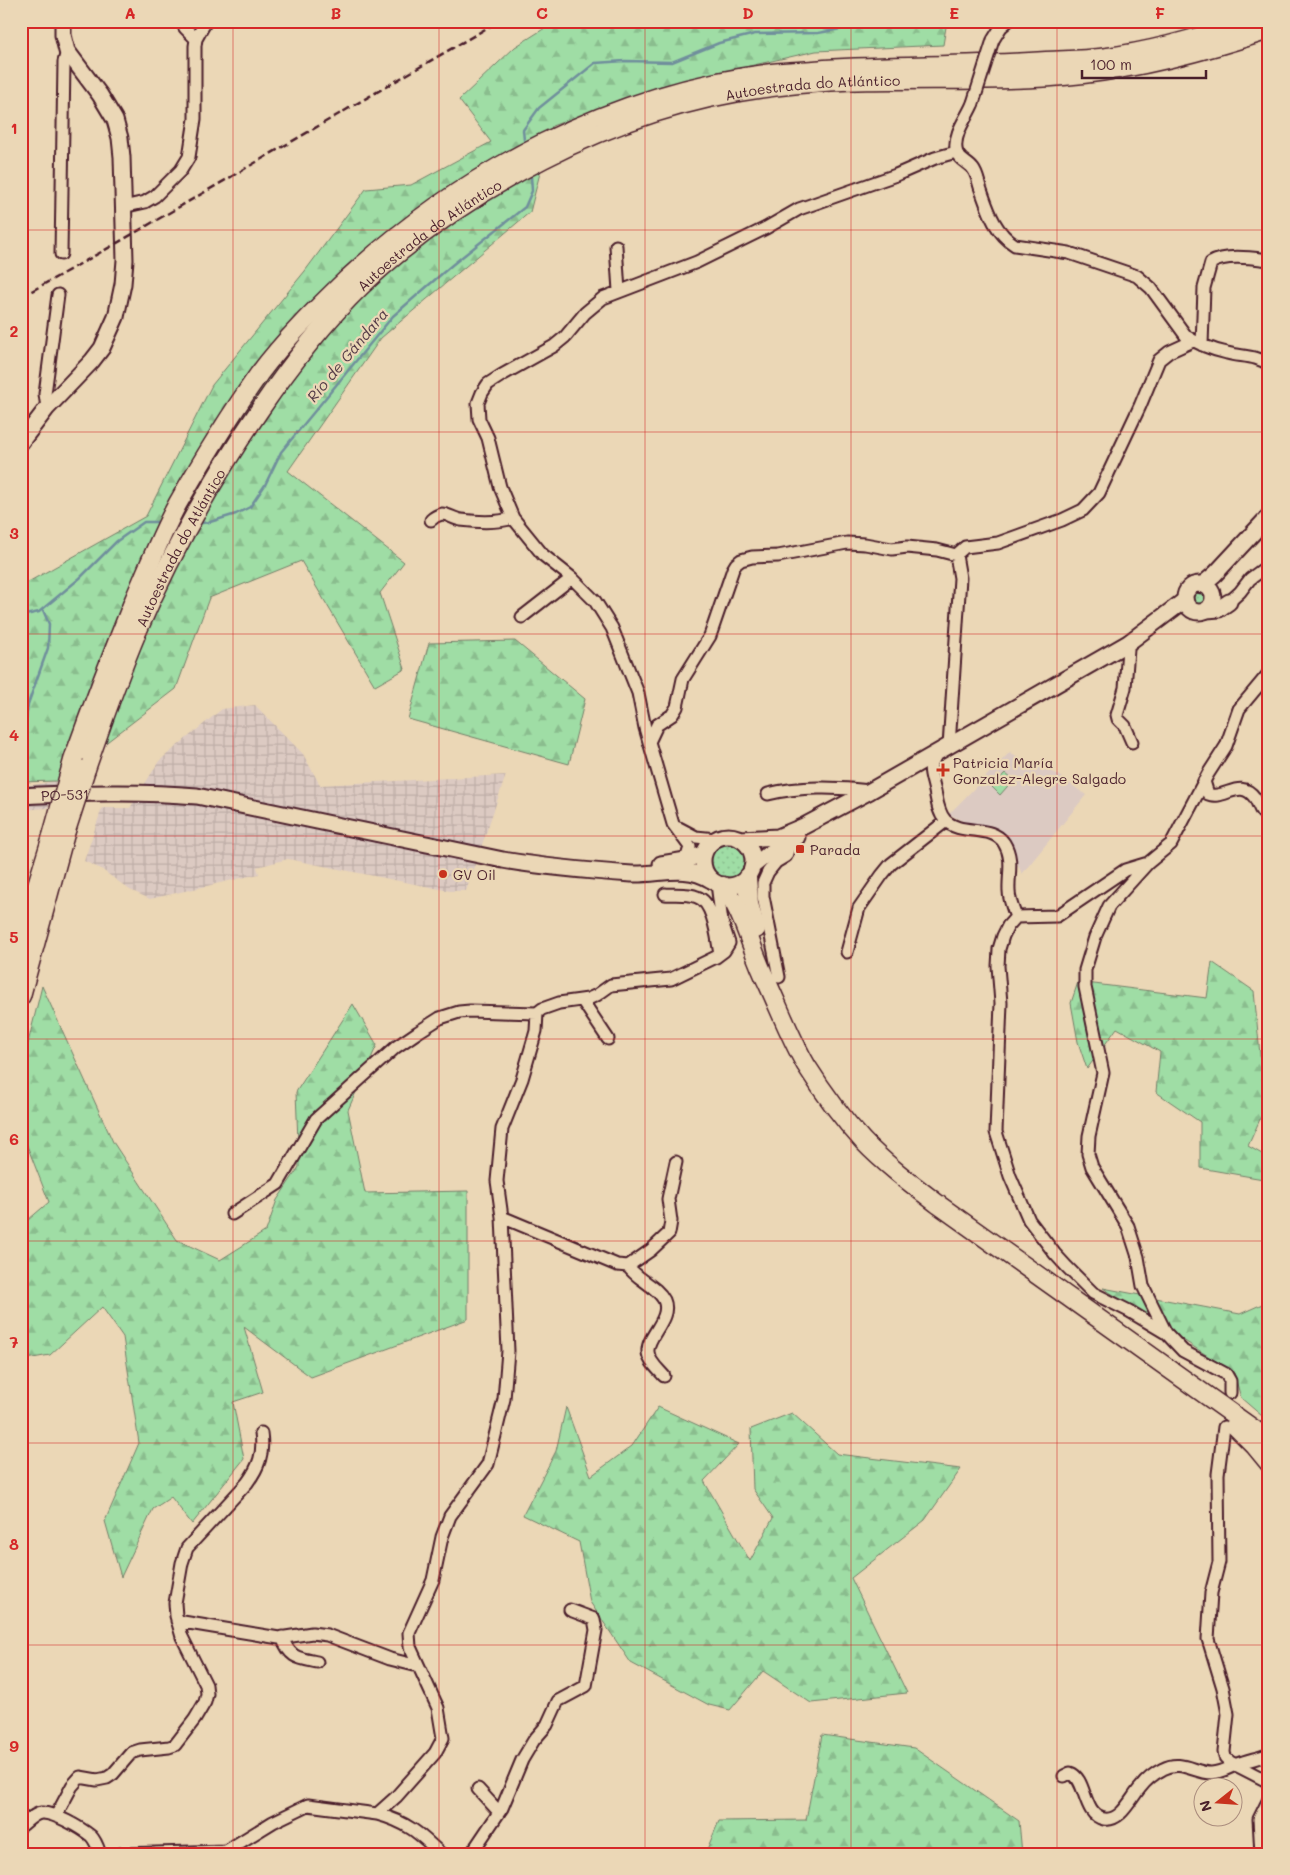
<svg xmlns="http://www.w3.org/2000/svg" width="1290" height="1875" font-family="Mali,sans-serif">
<style>
.built{fill:#dccac2}
.industrial{fill:url(#industrial-grid)}
.grass{fill:url(#grass-dots);stroke:#747e68}
.forest{fill:url(#forest-firs);stroke:#747e68}
.park{fill:url(#park-tufts);stroke:#747e68}
.lines{fill:none;stroke-linecap:round;stroke-linejoin:round}
.stream{stroke:#708f9c;stroke-width:2.5}
.minor-casing{stroke:#4a1f2b;stroke-width:15}
.major-casing{stroke:#4a1f2b;stroke-width:19}
.highway-casing{stroke:#4a1f2b;stroke-width:21}
.minor{stroke:#ebd7b6;stroke-width:11}
.major{stroke:#ebd7b6;stroke-width:15}
.highway{stroke:#ebd7b6;stroke-width:18}
.rail{stroke:#4a1f2b;stroke-width:2.5;stroke-dasharray:8 4;stroke-linecap:butt}
.minor-bridge-casing{stroke:#4a1f2b;stroke-width:15;stroke-linecap:butt}
.highway-bridge-casing{stroke:#4a1f2b;stroke-width:21;stroke-linecap:butt}
.minor-bridge{stroke:#ebd7b6;stroke-width:11}
.highway-bridge{stroke:#ebd7b6;stroke-width:18}
.grid{fill:none;stroke:#d62828;stroke-width:1;stroke-opacity:0.55}
.poi-dot{fill:#c8321e;stroke:#ebd7b6;stroke-width:2}
.labels{text-anchor:middle;dominant-baseline:central;stroke-width:4.5;stroke-linejoin:round;paint-order:stroke}
.street-label{font-size:14px;fill:#4a1f2b;stroke:#ebd7b6}
.poi-label{font-size:14px;fill:#4a1f2b;stroke:#ebd7b6;text-anchor:start}
.water-label{font-size:15px;font-style:italic;fill:#543b47;stroke:#ebd7b6}
.neatline{fill:none;stroke:#d62828;stroke-width:2}
.grid-label{font-size:16px;text-anchor:middle;font-weight:bold;fill:#d62828}
</style>
<defs>
<pattern id="industrial-grid" width="8" height="8" patternUnits="userSpaceOnUse" patternTransform="scale(1.25)"><rect width="8" height="8" fill="#dccac2"/><path d="M0 4h8M4 0v8" fill="none" stroke="#beada7"/></pattern>
<pattern id="grass-dots" width="8" height="8" patternUnits="userSpaceOnUse" patternTransform="scale(1.25)"><rect width="8" height="8" fill="#9fdda5"/><path d="M2 2h.1M6 6h.1" fill="none" stroke="#8abd8e" stroke-width="1.8" stroke-linecap="round"/></pattern>
<pattern id="forest-firs" width="22" height="20" patternUnits="userSpaceOnUse" patternTransform="scale(1.25)"><rect width="22" height="20" fill="#9fdda5"/><path d="M5 1l3.5 6h-7zM16 11l3.5 6h-7z" fill="#8abd8e"/></pattern>
<pattern id="park-tufts" width="24" height="20" patternUnits="userSpaceOnUse" patternTransform="scale(1.25)"><rect width="24" height="20" fill="#9fdda5"/><path d="M3 7l-1-3M5 7V3M7 7l1-3M15 17l-1-3M17 17v-4M19 17l1-3" fill="none" stroke="#8abd8e"/></pattern>
</defs>
<rect width="100%" height="100%" fill="#ebd7b6"/>
<filter id="ink" filterUnits="userSpaceOnUse"><feTurbulence type="fractalNoise" baseFrequency=".02" numOctaves="2"/><feDisplacementMap in="SourceGraphic" scale="10" xChannelSelector="R" yChannelSelector="G"/><feConvolveMatrix kernelMatrix="1 2 1 2 8 2 1 2 1" color-interpolation-filters="sRGB"/></filter>
<g filter="url(#ink)">
<path class="built" d="M1010 752 1032 769 1038 761 1086 795 1022 874 1010 846 991 825 988 828 972 826 949 814Z"/>
<path class="industrial" d="M255 705 303 754 320 785 506 775 466 891H450L288 859 257 867 259 874 150 899 130 890 101 869 84 861 102 808H130L159 761 222 709Z
M56 781 48 808 21 810V785H34Z"/>
<path class="grass" d="M1193 598a6 6 0 1 1 12 0a6 6 0 1 1-12 0Z
M710 861a18 18 0 1 1 36 0a18 18 0 1 1-36 0Z"/>
<path class="forest" d="M556 21H947L943 45 816 51 661 86 552 126 530 212 381 338 288 471 404 562 380 593 405 669 375 686 301 561 209 598 176 689 56 781 21 782V586L146 516 212 385 305 271 366 189 411 185 491 142 459 100 515 47Z
M515 641 585 699 569 764 408 719 429 643Z
M1212 962 1254 991 1265 1108 1248 1146 1269 1158V1180L1200 1168V1122L1156 1092 1160 1052 1117 1028 1087 1069 1078 1042 1071 1003 1078 982 1207 998Z
M42 986 113 1142 177 1240 220 1260 266 1231 277 1200 299 1167 296 1092 353 1004 377 1045 348 1110 365 1193 468 1191V1319L311 1377 244 1327 263 1392 233 1402 244 1459 192 1524 171 1497 153 1509 121 1577 105 1521 139 1443 123 1337 102 1307 50 1355 21 1360V1226L49 1202 21 1130V1071Z
M1103 1288 1240 1314 1269 1301V1422L1241 1398 1234 1373Z
M566 1407 591 1476 632 1446 658 1407 739 1444 704 1481 750 1561 773 1518 753 1489 751 1429 792 1413 837 1454 961 1469 925 1520 851 1578 907 1693 811 1703 763 1671 730 1710 709 1705 631 1663 590 1602 579 1542 523 1515 556 1451Z
M822 1735 914 1748 1019 1821 1022 1854H705L719 1821 806 1820Z"/>
<path class="park" d="M1005 773 1013 780 1000 795 992 787Z"/>
<g class="lines">
<path class="stream" d="M524 140 523 130 539 108 595 63 625 61 672 62 719 43 755 34 818 33 847 28 858 21
M202 523 210 522 236 514 250 507 265 485 281 452 393 316 452 265 525 207 532 191 531 176
M21 616 39 612 80 578 117 541 144 522H160
M21 758 28 704 48 648 49 624 43 610"/>
<g class="minor-casing">
<path id="minor" d="M181 21 185 28 196 39
M993 40 1001 27 1008 21
M973 103C967 118 954 132 956 149 957 160 968 162 973 169 977 174 978 181 980 187 988 209 994 232 1015 245L1069 253 1137 276 1151 288 1186 336C1198 344 1213 350 1227 353 1241 357 1257 355 1269 365
M123 207 145 202 155 196 181 170 189 157 195 119V46L196 39 206 21
M616 246 619 291
M61 254 64 62 67 51
M1202 345 1204 288 1211 263C1226 254 1252 258 1269 260
M47 408 45 394 58 295
M431 520C434 517 438 515 442 514 448 514 454 519 461 520 477 522 498 523 513 518
M1229 602 1240 592 1250 579 1269 565
M522 617 572 578
M1128 649 1125 688 1117 715 1118 719 1125 726 1132 742
M649 742 657 725 672 715 677 707 683 679 710 636 733 569 736 564 741 560 752 557 778 556 847 543 865 544 892 549 907 547 937 550 956 555 965 547 998 543 1062 520 1083 510 1099 493 1140 406 1159 360 1169 352 1193 341
M949 746 960 578 956 555
M934 759C927 768 932 777 934 787 937 798 937 811 945 820 960 836 992 824 1004 843 1014 859 1008 874 1009 891 1009 900 1013 909 1016 917
M1204 781 1208 794C1224 801 1240 777 1255 798 1258 803 1259 808 1262 812L1269 815
M768 794C797 786 840 787 870 791
M679 828 696 837 716 839
M686 860 690 847 673 824 645 728 638 693 612 628 595 601 572 578 543 555 513 518 500 487 488 438 479 419 478 403 482 393 488 384 502 375 554 346 565 337 585 313 603 298 697 262 766 228 799 209 896 175 935 158 956 152
M1147 864 1109 906 1095 937 1085 970V987L1103 1073 1089 1136 1088 1154 1092 1167 1128 1226 1138 1257 1143 1286 1166 1333 1183 1351 1226 1374 1230 1381V1393
M665 894C675 895 688 893 697 897 714 902 717 939 720 954
M847 952 859 908 882 875 891 864 946 821
M779 977 763 896V883L768 872 776 862 786 856 792 839
M582 1000 608 1039
M232 1214 278 1184 316 1119 396 1047 418 1032 440 1018 459 1012 470 1011 537 1013
M502 1217 617 1265 628 1266 651 1250 669 1233 671 1221 668 1199 676 1162
M628 1266C636 1279 657 1286 664 1300 672 1318 648 1335 648 1350 647 1360 658 1369 664 1376
M1166 1333 1129 1311 1093 1293 1067 1267 1055 1254 1029 1220 1010 1176 996 1132 1001 1003 998 966 999 949 1003 936 1008 926 1016 917 1057 916 1125 870 1148 863 1171 844 1208 774 1226 746 1239 709 1269 673
M1224 1427 1218 1474 1219 1562 1211 1593 1208 1639 1223 1688 1228 1714 1224 1752 1225 1757 1230 1762 1269 1782
M177 1621 279 1638 312 1633 327 1635 390 1659 418 1666
M282 1637C290 1658 297 1658 317 1662
M1064 1776 1070 1773C1087 1778 1082 1815 1104 1819 1121 1822 1131 1798 1140 1788 1146 1780 1155 1773 1163 1769 1181 1759 1194 1773 1211 1773 1222 1773 1233 1765 1243 1762 1252 1759 1260 1758 1269 1754
M478 1789 499 1812
M377 1814C407 1822 419 1833 441 1854
M56 1816 72 1786 80 1777 97 1780 107 1778 113 1774 131 1753 140 1750 169 1747 175 1745 195 1719 205 1702 207 1694 206 1685 182 1637 176 1616 175 1603 182 1563 187 1548 247 1483C259 1467 264 1453 261 1433
M21 1826C27 1822 33 1814 41 1813 54 1812 81 1828 91 1836 96 1841 98 1848 100 1854
M120 1854 226 1851 273 1822 308 1805 377 1814 396 1797 435 1753 443 1738 438 1708 410 1647 409 1633 433 1580 442 1537 450 1516 488 1464 504 1399 508 1351 502 1217 497 1181 502 1129 522 1079 536 1031 537 1013 542 1009 559 1003 588 999 597 995 611 985 671 979 716 957 724 951 729 943 722 922 717 884
M471 1854 502 1808 522 1760 534 1740 547 1725 558 1701 586 1686 596 1630 594 1619 570 1610
M1261 1854 1259 1819 1269 1799"/>
</g>
<g class="major-casing">
<g id="major">
<path d="M21 442 47 408 92 361 102 348 116 317 123 284 125 260 122 157 120 138 115 120 100 95 67 51 63 35V21"/>
<circle cx="1199" cy="598" r="14"/>
<path d="M1202 585 1215 574 1269 516"/>
<path d="M1207 610 1219 609 1229 602"/>
<path id="s1" d="M21 796C80 793 138 791 197 796L503 860C545 867 589 871 632 874 661 875 685 864 711 880"/>
<circle cx="728" cy="861" r="25"/>
<path d="M740 839 778 837 804 826 870 791 1128 643 1185 600"/>
<path d="M661 864 686 860 703 854"/>
<path d="M753 866 768 854 797 837"/>
</g>
</g>
<g class="highway-casing">
<g id="highway">
<path d="M74 757C93 704 113 652 134 600 148 568 161 534 178 503 203 459 230 415 259 374 285 339 316 309 347 279 464 171 613 92 772 73 790 71 808 71 825 69 899 65 973 66 1046 61 1064 60 1082 60 1100 58 1150 52 1200 38 1247 21"/>
<path id="s2" d="M86 769C102 723 118 677 137 632 170 555 212 480 259 411 289 367 323 323 361 286 415 235 477 193 543 159 622 118 710 92 799 84 893 75 988 85 1083 74 1146 67 1208 50 1269 30"/>
<path d="M747 878 749 904 756 929"/>
<path d="M723 886C745 914 751 951 767 982 780 1010 791 1039 806 1065 823 1092 842 1118 863 1141 886 1165 913 1185 939 1205L1269 1440"/>
<path d="M21 937 52 836"/>
<path d="M21 996 65 834"/>
<path d="M1235 1426 1255 1446 1269 1463"/>
</g>
</g>
<use href="#minor" class="minor"/>
<use href="#major" class="major"/>
<use href="#highway" class="highway"/>
<path class="rail" d="M21 297 112 246 499 21"/>
<g class="minor-bridge-casing">
<path id="minor-bridge" d="M973 103 993 40"/>
</g>
<g class="highway-bridge-casing">
<path id="highway-bridge" d="M65 834 86 769
M52 836 74 757"/>
</g>
<use href="#minor-bridge" class="minor-bridge"/>
<use href="#highway-bridge" class="highway-bridge"/>
</g>
</g>
<path class="grid" d="M233 21V1854M439 21V1854M645 21V1854M851 21V1854M1057 21V1854M21 230H1269M21 432H1269M21 634H1269M21 836H1269M21 1039H1269M21 1241H1269M21 1443H1269M21 1645H1269"/>
<g class="poi-dot">
<path d="M940.5 762.5h5v5h5v5h-5v5h-5v-5h-5v-5h5z"/>
<rect x="795" y="844" width="10" height="10" rx="2.5"/>
<circle cx="443" cy="874" r="5"/>
</g>
<g class="labels">
<g class="street-label">
<text stroke="none"><textPath href="#s2" startOffset="1065">Autoestrada do Atlántico</textPath></text>
<text stroke="none"><textPath href="#s2" startOffset="646">Autoestrada do Atlántico</textPath></text>
<text stroke="none"><textPath href="#s2" startOffset="241">Autoestrada do Atlántico</textPath></text>
<text stroke="none"><textPath href="#s1" startOffset="44">PO-531</textPath></text>
</g>
<g class="poi-label">
<text x="953" y="762">Patricia María<tspan x="953" dy="16">Gonzalez-Alegre Salgado</tspan></text>
<text x="810" y="849">Parada</text>
<text x="453" y="874">GV Oil</text>
</g>
<g class="water-label">
<text transform="translate(347 355) rotate(-50)">Río de Gándara</text>
</g>
</g>
<rect width="1290" height="1875" fill="none" stroke="#ebd7b6" stroke-width="55"/>
<g transform="translate(1218 1802) rotate(253)"><circle r="24" fill="#ebd7b6" stroke="#ab8d7e"/>
<path d="M0-4L9 19L0 12L-9 19Z" fill="#c8321e"/>
<text y="-8" font-size="14" font-weight="bold" text-anchor="middle" fill="#4a1f2b">N</text>
</g>
<path d="M1082 70v8h124v-8" fill="none" stroke="#4a1f2b" stroke-width="2.5"/>
<text x="1090" y="70" font-size="15" fill="#4a1f2b" stroke="#ebd7b6" stroke-width="4" paint-order="stroke">100 m</text>
<rect x="28" y="28" width="1234" height="1820" class="neatline"/>
<g class="grid-label">
<text x="130" y="19">A</text>
<text x="336" y="19">B</text>
<text x="542" y="19">C</text>
<text x="748" y="19">D</text>
<text x="954" y="19">E</text>
<text x="1160" y="19">F</text>
<text x="14" y="134">1</text>
<text x="14" y="337">2</text>
<text x="14" y="539">3</text>
<text x="14" y="741">4</text>
<text x="14" y="943">5</text>
<text x="14" y="1145">6</text>
<text x="14" y="1348">7</text>
<text x="14" y="1550">8</text>
<text x="14" y="1752">9</text>
</g>
</svg>
